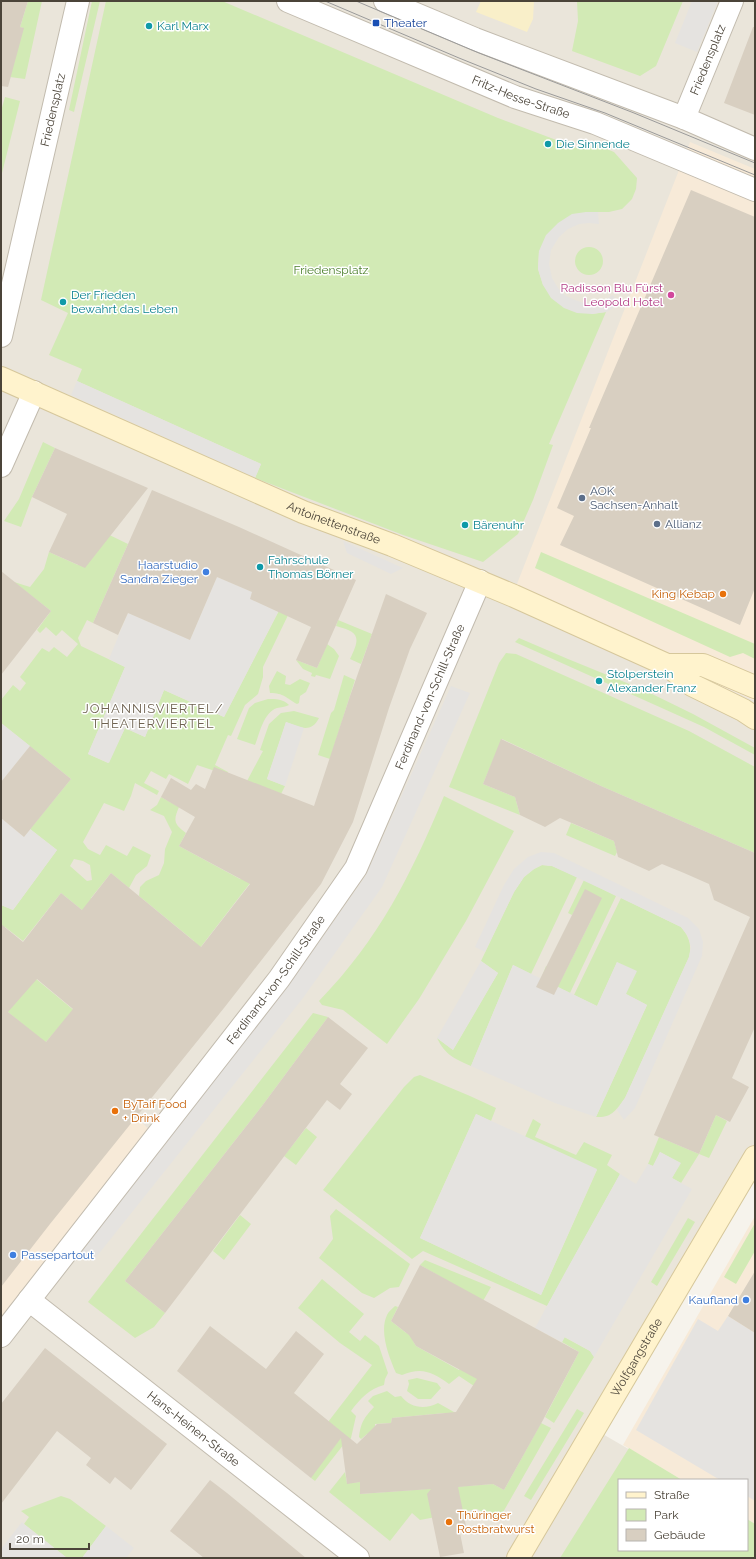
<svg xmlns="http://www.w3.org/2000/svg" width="756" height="1559" font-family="Raleway,sans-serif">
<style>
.residential{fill:#eae5da}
.commercial{fill:#f7ead8}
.green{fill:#d2eab5;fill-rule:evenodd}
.sand{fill:#f9efc9}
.parking{fill:#e5e3e0}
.building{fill:#d8cfc1;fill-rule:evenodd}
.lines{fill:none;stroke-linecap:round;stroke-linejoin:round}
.minor-casing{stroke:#c2bbae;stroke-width:24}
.secondary-casing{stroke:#d6c79b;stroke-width:24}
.minor{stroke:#fff;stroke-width:22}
.secondary{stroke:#fff3cd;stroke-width:22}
.tram{stroke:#9a9a9a;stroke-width:1}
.transit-dot{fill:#1a4fb4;stroke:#fff;stroke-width:1.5}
.culture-dot{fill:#0f9aa8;stroke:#fff;stroke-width:1.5}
.hotel-dot{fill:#d1479c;stroke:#fff;stroke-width:1.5}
.service-dot{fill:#5c6f8a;stroke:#fff;stroke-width:1.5}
.shop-dot{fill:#3f7fe0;stroke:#fff;stroke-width:1.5}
.food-dot{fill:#e8710a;stroke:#fff;stroke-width:1.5}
.labels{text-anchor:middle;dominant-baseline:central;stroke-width:3;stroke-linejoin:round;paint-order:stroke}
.transit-label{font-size:12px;fill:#164399;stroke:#fff;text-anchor:start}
.culture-label{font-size:12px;fill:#0d838f;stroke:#fff;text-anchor:start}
.street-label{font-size:12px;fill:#4b4439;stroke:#fff}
.park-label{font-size:12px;fill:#4a7f2a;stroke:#fff}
.hotel-label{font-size:12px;fill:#b23c85;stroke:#fff;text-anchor:end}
.service-label{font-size:12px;fill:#4e5e75;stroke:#fff;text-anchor:start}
.shop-label{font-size:12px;fill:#366cbe;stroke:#fff;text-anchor:end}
.food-label{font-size:12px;fill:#c56008;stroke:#fff;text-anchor:start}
.neighbourhood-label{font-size:13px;letter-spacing:1px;fill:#6e6250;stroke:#fff}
</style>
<rect width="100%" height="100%" fill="#f6f3ec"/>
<path class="residential" d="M1 1H755V1157L594 1429 682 1480H619V1550H747V1519L755 1524V1558H1Z"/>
<path class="commercial" d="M690 142 755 169V701L667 663 515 589Z
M1 1007 136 1117 160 1140 1 1345Z
M755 1216V1524L747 1519V1480H682L623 1445Z"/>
<path class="green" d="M28 1H42L25 79 10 77 23 28 20 27Z
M92 1H100L74 112 69 110Z
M106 1H222L498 118 580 149 597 145 614 152 637 178 636 189 632 199 622 209 609 212H586L539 251 538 269 543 285 592 314 606 312 549 444 553 445 533 500 518 534 483 562 403 535 255 478 261 464 77 381 82 369 49 355 68 313 41 300Z
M577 1H683L656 66 640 76 572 51 578 21Z
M5 97 20 101 1 177V111Z
M575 261a14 14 0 1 1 28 0a14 14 0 1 1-28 0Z
M43 442 55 448 32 497 21 527 4 521 19 499Z
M93 527 128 544 93 623 87 620 78 638 81 646 125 667 88 754 108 763 125 728 145 737 164 690 224 717 282 605 291 609 263 667V677L258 694 245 705 231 736 228 735 215 765 228 772 227 775 197 765 188 784 169 774 166 779 151 771 144 783 159 791 157 795 135 783 131 796 124 811 104 803 83 842 88 849 100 855 106 845 127 856 133 846 151 855 147 866 136 875 129 888 111 873 91 898 160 955 152 967 61 893 23 941 5 927 1 934V905L13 910 57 850 30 829 71 779 1 723V700L13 685 20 691 26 683 20 677 42 648 49 652 54 647 67 657 78 644 62 630 56 636 46 627 40 633 37 630 51 611 14 582 30 587 44 569 49 552 78 565ZM74 859 83 861 90 865 92 880 87 881 70 866Z
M541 552 755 644V659L743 653 730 657 535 568Z
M338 620 372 634 361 664 350 659C361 637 359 632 336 626Z
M519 638 568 659 644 690 693 714 755 748V755L704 727 515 642Z
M327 644 334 649 339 656 330 679 316 675 315 677 311 676 312 673 303 669 296 660 317 668Z
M506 653 516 654 689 731 755 767V853L601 786 502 739 483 784 515 797 520 815 449 787 499 663Z
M277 671 286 676 285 684 290 685 300 679 310 683 306 692 300 696 299 703 297 704C286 698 284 693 270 693L269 686Z
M344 675 355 680 330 759 318 755 331 713 334 710Z
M268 699C276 699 283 699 289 705 285 707 281 707 277 708 263 713 260 733 255 745L237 739 249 708 255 703Z
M294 711 319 718C311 734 299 727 286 722L267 779 285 786 281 794 247 781 263 751 260 750 269 724 281 713Z
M444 796 514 831 466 921 419 999 387 1044 343 1010 322 1005 319 1001C379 939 411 875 444 796Z
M161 797 179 807C173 821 174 824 186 833L179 846 240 879 254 878 193 957 194 941 139 896 140 887 146 881 159 875 164 863 165 849 172 832 164 816 150 810 157 805Z
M571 823 614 841 617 852 615 856 566 835Z
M542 865 552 866 577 877 531 974 513 965 471 1066C455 1059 445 1055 437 1038L453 1050 498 973 481 961 514 892 524 877 534 869Z
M584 880 616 896 570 993 541 979 546 966 564 974 592 918 575 910 572 915 568 913Z
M621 898 681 927C689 937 692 944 689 957L625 1098C616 1110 612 1118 596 1117L647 1005 626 994 617 962 597 1006 574 995Z
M1 950 93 1026 58 1028 45 1043 8 1012Z
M313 1013 328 1017 262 1106 125 1281 165 1313 154 1327 135 1338 88 1302Z
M420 1075 470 1096 496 1108 491 1121 476 1114 420 1238 541 1295 597 1170 525 1137 533 1119 541 1124 535 1137 576 1155 584 1142 612 1155 607 1165 620 1174 547 1306 423 1251 412 1259 323 1190 404 1087 414 1077Z
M716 1115 727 1121 709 1158 699 1154 681 1183 672 1178 680 1163 660 1152 653 1166 648 1164 659 1137 699 1154Z
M306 1128 317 1137 296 1165 284 1156Z
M336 1209 410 1264 399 1287 390 1288 374 1298 362 1293 319 1258 333 1239 330 1216Z
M240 1215 251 1224 224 1260 213 1251Z
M688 1218 695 1222 657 1286 651 1282Z
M755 1223V1251L736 1284 724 1277Z
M425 1260 491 1287 483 1301 420 1265Z
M322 1279 364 1314 349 1332 360 1341 365 1335 379 1346 388 1373 385 1379 384 1385C369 1389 360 1399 351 1411L356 1416 351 1438 347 1445 344 1444 315 1481 311 1478 328 1422 372 1365 340 1343 298 1308Z
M395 1306 398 1307 391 1321 405 1332 414 1337 413 1341 416 1346 459 1370 463 1364 483 1376 477 1388 459 1376 449 1384C432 1372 422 1367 402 1375L396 1373C389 1357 379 1332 387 1315 388 1312 392 1309 395 1306Z
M564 1337 590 1351 594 1357 554 1423 545 1417 579 1352 562 1342Z
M417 1378 437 1383 441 1388 431 1399H418L407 1391 409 1384 408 1380Z
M387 1391 395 1397 401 1396C410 1408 425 1410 438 1403L461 1416 445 1413 392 1418 391 1423 375 1424V1433L367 1434 361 1439 359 1437C361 1422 364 1418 374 1407L368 1401 373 1396Z
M577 1409 584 1413 531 1500 524 1496Z
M541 1423 551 1428 498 1521 477 1509 420 1520 412 1513 390 1541 329 1492 345 1472 347 1483 360 1482V1494L493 1484 504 1490Z
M629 1448 682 1480H619V1550H747V1519L755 1524V1558H560Z
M61 1496 70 1499 106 1526 82 1558H67L24 1524 29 1517 21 1511Z"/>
<path class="sand" d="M481 1H534L533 19 527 32 476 12Z"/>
<path class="parking" d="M692 1H718L697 52 675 43Z
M586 212H598L599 224 589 223 579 224 568 229 559 237 551 250 549 264 552 278 558 288 566 296 575 300 584 303H594L603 301 613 295 619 305 606 312 592 314 577 313 564 308 551 298 543 285 538 269 539 251 546 235 558 223 572 214Z
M77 381 261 464 255 478 71 395Z
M343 541 403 568 391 574 347 553Z
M217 577 252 592 251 599 278 612 224 717 164 690 145 737 125 728 109 763 88 754 125 667 109 659 128 613 190 640Z
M451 686 470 693 382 887 303 998 93 1261 79 1251 288 986 365 877Z
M286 722 304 728 285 786 267 779Z
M1 723 30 746 1 782Z
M1 818 24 837 30 829 57 850 13 910 1 905Z
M541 852 554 853 688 918 699 929 703 942 702 956 635 1108 624 1120 617 1110 625 1098 689 957 691 947 688 936 681 927 621 898 552 866 542 865 534 869 524 877 514 892 485 952 475 947 504 885 514 869 528 857Z
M481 961 498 973 453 1050 437 1038Z
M617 962 637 971 626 994 647 1005 596 1117 555 1103 471 1066 513 965 597 1006Z
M476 1114 597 1169 541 1295 420 1238Z
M660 1152 681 1163 672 1178 692 1189 594 1357 590 1351 565 1337 562 1342 535 1328 566 1271 620 1174 636 1184 648 1164 653 1166Z
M728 1316 755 1333V1501L747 1496V1480H720L636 1430 698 1319 718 1331Z
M22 1522 24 1524 67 1558H1V1549Z
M106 1526 134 1548 126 1558H82Z"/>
<path class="building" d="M1 1H28L20 27 24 28 8 87 1 86Z
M753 27H755V115L724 103Z
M691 190 755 217V588L740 625 560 545 574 516 557 508 591 428H589Z
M55 448 148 488 85 568 49 552 67 514 32 497Z
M152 490 239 527 356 580 317 668 296 660 311 627 250 599 252 592 217 577 190 640 128 613 118 635 93 623Z
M1 571 51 611 1 675Z
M386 594 427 613 410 649 389 708 353 822 321 884 224 1008 50 1224 1 1287V924L23 942 61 893 82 910 111 873 201 947 250 884 179 846 195 817 161 797 171 778 191 790 196 784 205 789 214 767 314 806 350 696ZM37 979 73 1009 46 1042 8 1012Z
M501 739 601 786 755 853V1027L732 1078 749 1087 730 1122 716 1115 699 1154 654 1135 750 917 714 900 709 884 684 873 662 864 649 871 618 857 614 841 560 818 545 827 520 815 515 797 483 784Z
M30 746 71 779 24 837 1 818V782Z
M585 889 602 898 554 995 536 987Z
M328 1017 368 1048 340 1084 352 1094 340 1110 327 1100 165 1313 125 1281 262 1106Z
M420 1265 579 1352 543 1420 504 1490 493 1484 458 1487 466 1526 459 1528 464 1553 440 1557 427 1494 431 1489 360 1494V1482L347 1484 341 1438 311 1478 177 1371 210 1326 266 1369 296 1331 324 1354 294 1393 357 1444 377 1424 391 1423 392 1418 456 1412 477 1379 416 1346 409 1335 391 1321Z
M755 1271V1333L728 1316Z
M45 1348 167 1444 131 1490 115 1477 110 1484 86 1465 91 1458 57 1431 1 1504V1404Z
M210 1480 227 1493 306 1558H204L170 1531Z"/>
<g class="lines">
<g class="minor-casing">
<g id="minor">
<path id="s1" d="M288 1 515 97 595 123 755 190"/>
<path d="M385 1 475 39 684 118 755 149"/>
<path id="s2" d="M684 118 732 1"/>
<path id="s3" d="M1 336 78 1"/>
<path d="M1 466 34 392"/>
<path id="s4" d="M29 1300 358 1558"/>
<path id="s5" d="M1 1336 279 979 356 868 480 581"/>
</g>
</g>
<g class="secondary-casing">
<g id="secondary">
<path id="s6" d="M1 378 303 512 392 545 514 596 667 665 692 685 743 710 755 718"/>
<path d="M667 665H703L755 687"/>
<path id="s7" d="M518 1558 755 1157"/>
</g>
</g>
<use href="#minor" class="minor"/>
<use href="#secondary" class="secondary"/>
<path class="tram" d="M325 1 459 58 536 89 605 113 755 175
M356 1 479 53 634 113 755 163"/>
</g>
<rect class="transit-dot" x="372" y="19" width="8" height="8" rx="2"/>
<g class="culture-dot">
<circle cx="149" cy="26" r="4"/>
<circle cx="548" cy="144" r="4"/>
<circle cx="63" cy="302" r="4"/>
<circle cx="465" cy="525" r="4"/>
<circle cx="260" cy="567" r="4"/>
<circle cx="599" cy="681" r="4"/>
</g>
<circle class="hotel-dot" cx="671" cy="295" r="4"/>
<g class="service-dot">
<circle cx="582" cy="498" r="4"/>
<circle cx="657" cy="524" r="4"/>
</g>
<g class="shop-dot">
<circle cx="206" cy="572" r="4"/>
<circle cx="13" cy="1255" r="4"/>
<circle cx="746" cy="1300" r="4"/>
</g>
<g class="food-dot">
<circle cx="723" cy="594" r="4"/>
<circle cx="115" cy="1111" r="4"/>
<circle cx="449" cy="1522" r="4"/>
</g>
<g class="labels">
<g class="transit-label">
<text x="384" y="23">Theater</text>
</g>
<g class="culture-label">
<text x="157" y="26">Karl Marx</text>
<text x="556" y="144">Die Sinnende</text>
<text x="71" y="295">Der Frieden<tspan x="71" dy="14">bewahrt das Leben</tspan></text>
<text x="473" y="525">Bärenuhr</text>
<text x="268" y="560">Fahrschule<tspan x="268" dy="14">Thomas Börner</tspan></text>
<text x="607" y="674">Stolperstein<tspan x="607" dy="14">Alexander Franz</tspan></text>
</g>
<g class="street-label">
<text stroke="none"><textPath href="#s2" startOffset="63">Friedensplatz</textPath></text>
<text stroke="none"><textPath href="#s1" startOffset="252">Fritz-Hesse-Straße</textPath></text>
<text stroke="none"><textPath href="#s3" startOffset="232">Friedensplatz</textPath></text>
<text stroke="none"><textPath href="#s6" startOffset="363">Antoinettenstraße</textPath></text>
<text stroke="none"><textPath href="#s5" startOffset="774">Ferdinand-von-Schill-Straße</textPath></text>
<text stroke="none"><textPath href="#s5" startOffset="450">Ferdinand-von-Schill-Straße</textPath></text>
<text stroke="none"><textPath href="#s7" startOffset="233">Wolfgangstraße</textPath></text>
<text stroke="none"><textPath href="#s4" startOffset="209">Hans-Heinen-Straße</textPath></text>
</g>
<g class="park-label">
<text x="331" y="270">Friedensplatz</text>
</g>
<g class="hotel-label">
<text x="663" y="288">Radisson Blu Fürst<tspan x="663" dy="14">Leopold Hotel</tspan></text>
</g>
<g class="service-label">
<text x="590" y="491">AOK<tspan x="590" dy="14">Sachsen-Anhalt</tspan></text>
<text x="665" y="524">Allianz</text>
</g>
<g class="shop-label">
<text x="198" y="565">Haarstudio<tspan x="198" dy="14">Sandra Zieger</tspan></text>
<text x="21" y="1255" text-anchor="start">Passepartout</text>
<text x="738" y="1300">Kaufland</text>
</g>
<g class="food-label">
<text x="715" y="594" text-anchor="end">King Kebap</text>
<text x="123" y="1104">ByTaif Food<tspan x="123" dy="14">+ Drink</tspan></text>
<text x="457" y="1515">Thüringer<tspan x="457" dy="14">Rostbratwurst</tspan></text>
</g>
<g class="neighbourhood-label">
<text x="153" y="708">JOHANNISVIERTEL/<tspan x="153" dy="15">THEATERVIERTEL</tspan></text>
</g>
</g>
<rect width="756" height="1559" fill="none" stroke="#4b4439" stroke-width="4"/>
<rect x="618" y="1479" width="130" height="72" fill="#ffffff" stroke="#b7b4b0"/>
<rect x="626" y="1492" width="20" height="6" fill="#fff3cd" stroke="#b7b4b0"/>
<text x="654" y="1499" font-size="12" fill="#4b4439">Straße</text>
<rect x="626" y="1509" width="20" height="12" fill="#d2eab5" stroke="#b7b4b0"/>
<text x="654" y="1519" font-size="12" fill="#4b4439">Park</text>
<rect x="626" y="1529" width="20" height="12" fill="#d8cfc1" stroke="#b7b4b0"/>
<text x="654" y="1539" font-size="12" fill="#4b4439">Gebäude</text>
<path d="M10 1543v6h79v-6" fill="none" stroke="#4b4439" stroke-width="2"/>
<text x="16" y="1543" font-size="12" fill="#4b4439" stroke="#ffffff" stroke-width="3" paint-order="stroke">20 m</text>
</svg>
